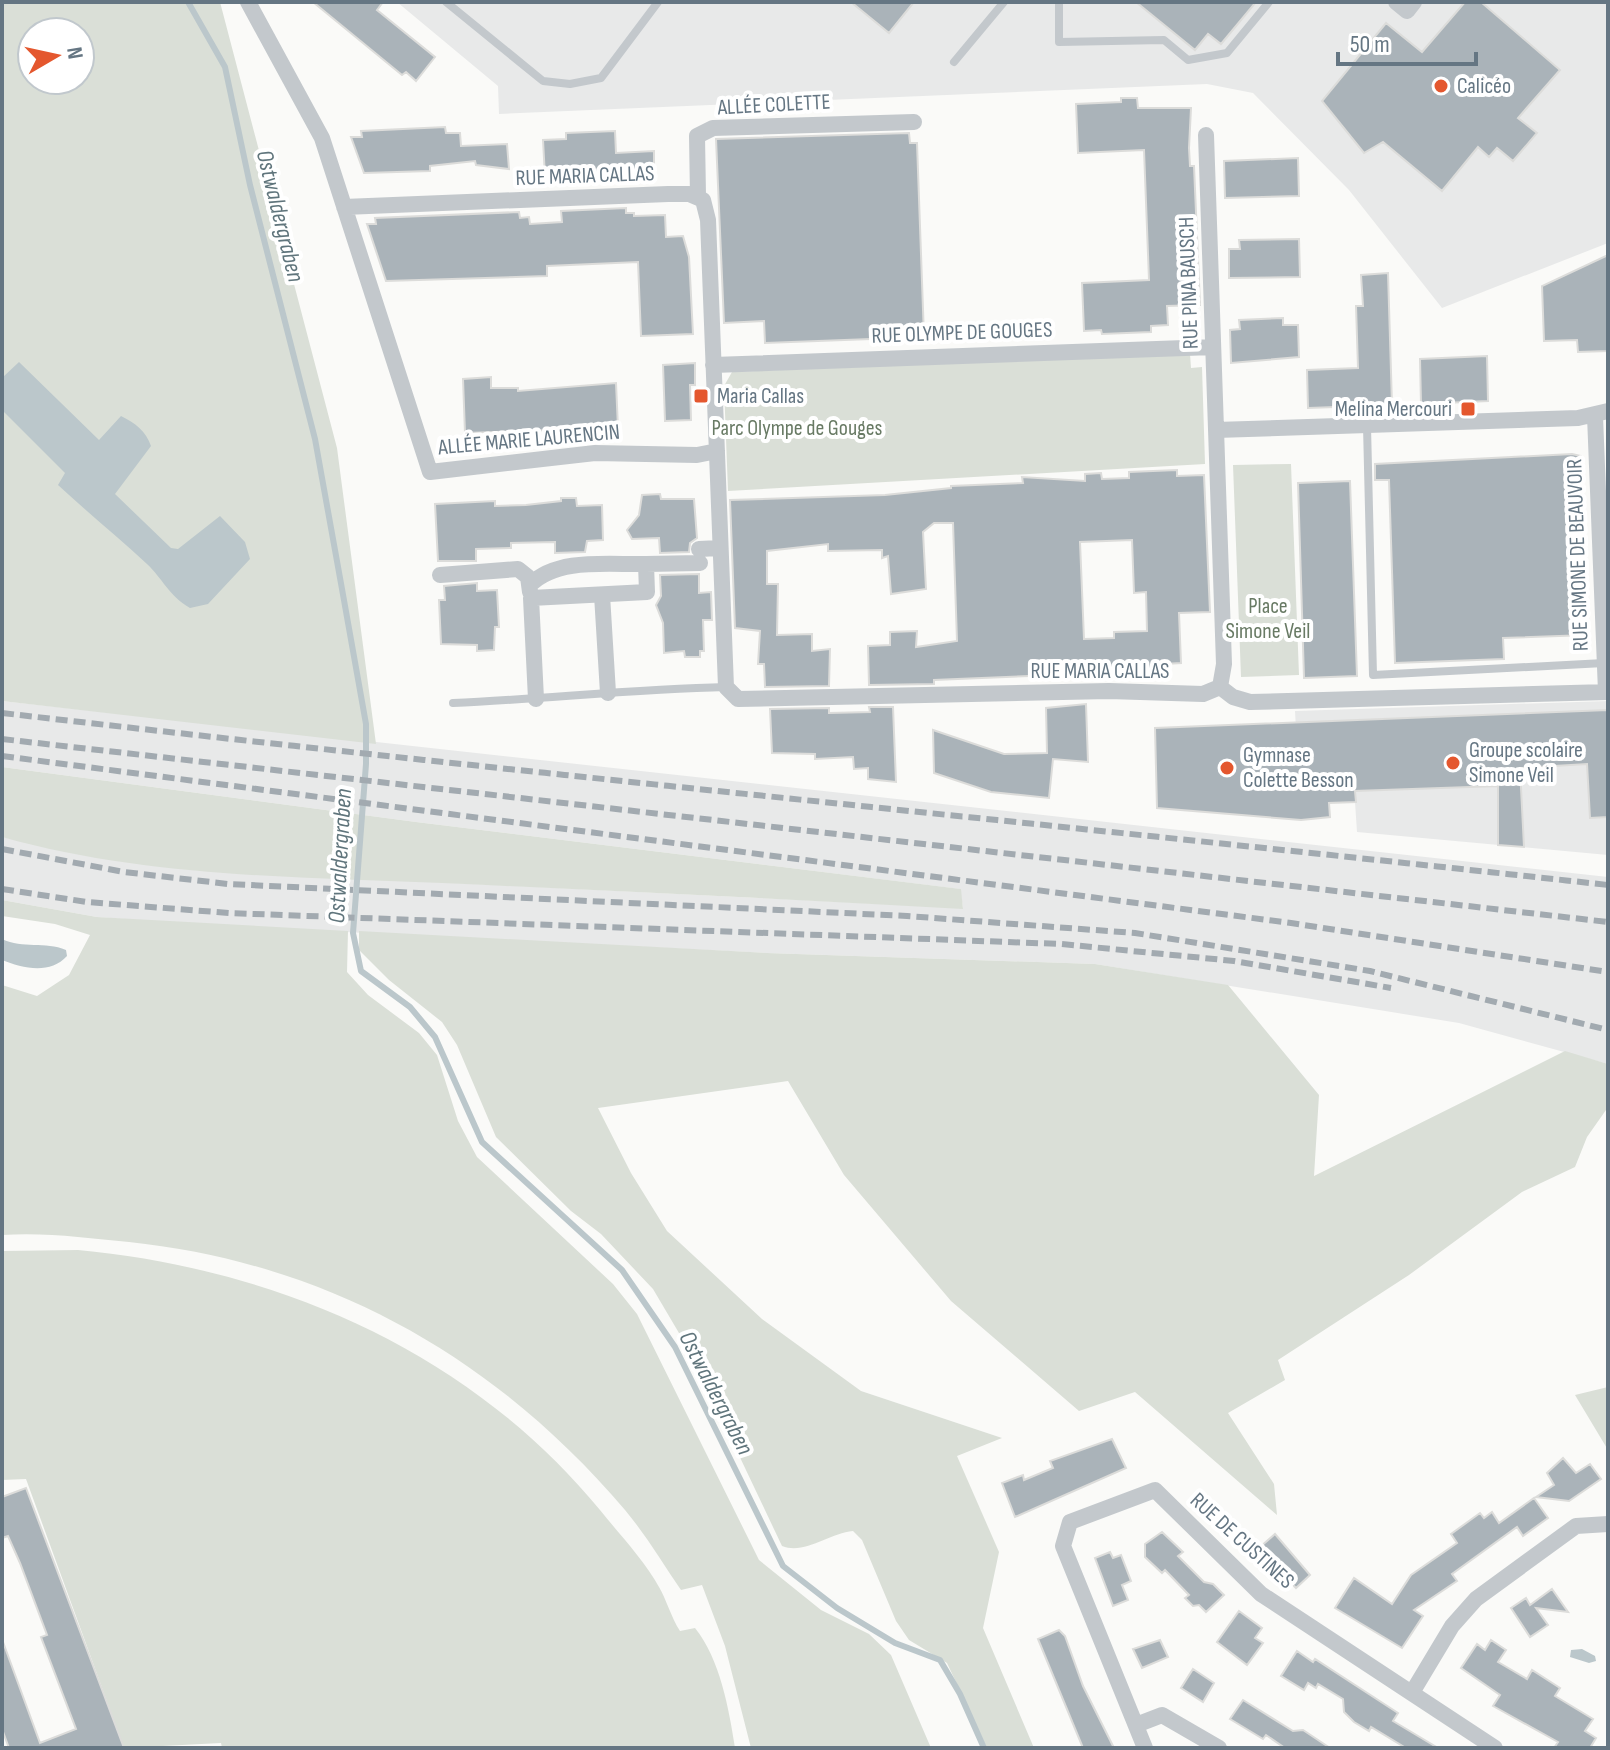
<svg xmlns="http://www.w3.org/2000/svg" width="1610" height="1750" font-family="'Sofia Sans Condensed',sans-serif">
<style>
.built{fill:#e8e9e9}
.green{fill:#dadfd7;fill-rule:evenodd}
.water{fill:#bbc7cb}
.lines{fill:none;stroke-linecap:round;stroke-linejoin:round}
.stream{stroke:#bbc7cb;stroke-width:6}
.building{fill:#aab3b9;stroke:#dcdcda;stroke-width:2;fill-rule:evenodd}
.lane{stroke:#c3c8cc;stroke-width:8}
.street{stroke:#c3c8cc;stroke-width:16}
.rail{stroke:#a2aab0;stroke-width:6;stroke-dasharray:12 6;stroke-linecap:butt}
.poi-dot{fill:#e4572e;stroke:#fff;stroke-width:3}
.labels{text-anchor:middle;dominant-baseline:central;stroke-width:8;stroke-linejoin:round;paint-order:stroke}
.poi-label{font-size:22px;fill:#657683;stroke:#fff;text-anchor:start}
.street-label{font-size:22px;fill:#657683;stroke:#fff}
.park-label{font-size:22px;fill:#687a64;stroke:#fff}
.water-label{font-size:24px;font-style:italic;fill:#60757c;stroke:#fff}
</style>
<rect width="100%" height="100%" fill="#fafaf8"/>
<path class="built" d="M397 2H1608V243L1442 308 1349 190 1253 93 1207 84 499 114 498 86Z
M2 701 1608 877V1064L1459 1023 1095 964 767 953 223 926 97 917 2 900V837L119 861 193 870 963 908 960 889 416 822 2 767Z
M1608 701V855L1357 832 1355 802 1330 803V817L1301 820 1295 711Z"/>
<path class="green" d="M2 2H220L337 448 376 744 2 701ZM32 32H80V80H32Z
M1190 354 1191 368 1202 367 1205 464 728 491 724 386 732 372Z
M1291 464 1299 675 1241 677 1233 465Z
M2 767 416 822 961 889 963 909C789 899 616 891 442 883 295 877 144 877 2 837Z
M2 900 97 917 348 931 347 972 368 995 419 1033 437 1055 458 1121 477 1157 613 1284 637 1314 759 1560 821 1610 869 1634 891 1655 931 1748H751L725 1646 702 1585 681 1590C663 1564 646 1535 625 1510 496 1358 329 1263 129 1242 87 1238 45 1232 2 1235V985L37 996 69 975 90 935 55 924 2 916Z
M359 931 767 953 1095 964 1228 985 1319 1095 1314 1176 1565 1051 1608 1064V1111L1606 1110 1587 1137 1575 1167 1522 1192 1409 1275 1278 1360 1285 1380 1228 1413 1274 1484 1277 1515 1135 1392 1079 1411 951 1301 844 1175 788 1081 598 1108 631 1173 667 1231 762 1319 861 1391 1002 1438 957 1456 999 1552 983 1628 1034 1748H987L947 1663 909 1640 896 1621 862 1540 853 1531C829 1533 805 1555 782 1546L689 1350 653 1289 601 1234 571 1211 496 1137 457 1045 442 1022 389 980 359 950Z
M78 1250C279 1269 470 1352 600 1510 620 1535 644 1560 659 1587 667 1601 671 1617 680 1631L695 1628C720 1659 729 1709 735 1748H222L221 1743 124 1748 26 1479 2 1480V1251Z
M1608 1387V1450L1575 1395Z"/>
<path class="water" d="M19 362 99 440 121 416C135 423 146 431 151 446L115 494 171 548 178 549 220 516 245 542 250 559 208 604 190 608C168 595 163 579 147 564 118 537 87 512 58 485L65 473 2 410V378Z
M2 939C23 949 45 941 66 950L67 956C50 975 22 968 2 960Z
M1582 1649 1595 1656 1596 1661 1589 1663 1570 1657 1571 1650Z"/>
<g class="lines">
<path class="stream" d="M188 2 225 67 250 185 315 439 342 589 366 724V764L353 933 361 971 410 1007 435 1037 482 1142 622 1270 675 1347 783 1566 837 1608 895 1643 940 1660 960 1694 984 1748"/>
</g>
<path class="building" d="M313 2H383L377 10 435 57 416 81 406 72 402 75Z
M851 2H914L889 33Z
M1136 2H1256L1221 44 1208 34 1195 50Z
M1465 2H1481L1560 70 1518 118 1537 133 1513 161 1497 148 1489 157 1478 147 1442 191 1383 142 1364 153 1322 101 1386 23 1422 52Z
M1121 98H1137L1138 108H1191L1189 148 1190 166H1194L1200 305 1167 306 1168 325 1151 326V332L1102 334 1101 330 1084 331 1082 283 1149 280 1144 150 1078 153 1076 104 1121 102Z
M445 127 446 133H460L461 146 507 144 509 169 476 165 475 161 430 166V171L364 173 351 137H362L361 131Z
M615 131 616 153 654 151V168L545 177 543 140 566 139V133Z
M909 133 910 143H917L924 337 765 343 764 321 724 323 716 139Z
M1298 158 1299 196 1225 198 1224 161Z
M626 208V213H634V216L665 215 666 237 683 236 689 257 693 334 641 336 638 262 547 266V276L386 281 367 224H376L375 218 519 212 520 218 529 217 530 224 562 222 561 211Z
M1299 239 1300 277 1229 278V249H1240L1239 240Z
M1608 255V351L1578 352 1577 340 1544 341 1542 286Z
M1388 273 1392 405 1308 408 1307 370 1358 368 1356 306H1363L1361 275Z
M1283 318V325H1298L1299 357 1231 363 1230 330 1240 329 1239 320Z
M1487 356 1488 401 1421 404 1420 359Z
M695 363V385H690L691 420 665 421 663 365Z
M491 377V388H518V391L616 383 618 428 465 433 463 379Z
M1572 454 1581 456 1587 635 1503 638 1504 659 1395 663 1389 480H1375V464Z
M1177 470V476L1204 475 1210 612 1179 613 1181 663 1164 664V672L1115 674V669L1085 670V674L1055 672V675L934 680V684L869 685 868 646 890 645V632L917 631 916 647 957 641 953 523H934L923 532 926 589 891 594 888 556 882 558V550L828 551V544L767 551V584H778L777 635 812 634V651L830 649 829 686 765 687 764 664H758L760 631 735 628 730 500 885 495 951 488V486L1023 483 1022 477 1085 481V474L1101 473 1102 479 1129 478V472ZM1132 540 1134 593 1146 592 1147 631 1114 632V638L1084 639 1080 542Z
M1350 481 1357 676 1304 678 1298 483Z
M660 494 661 499H694L697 538 690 543 689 552 660 553 659 538 632 539 627 530 639 515 642 495Z
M561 498H576L577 506 602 505 603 540 587 541 585 552 555 553V542L511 543V548L476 549V561H438L435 504 495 501V506L526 505 561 501Z
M699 574V593L711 592 712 620H703L704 651H700V657H685L684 651 664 653 663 623 656 605 661 596 660 575Z
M477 583V591L497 590 499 627H495L494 650 477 651V645L441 644 439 600H445L444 586Z
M1086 704 1088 762 1053 759 1049 798 991 792 934 773 933 730 1004 754 1047 753 1046 708Z
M869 707H893L896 782 868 779V768L854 769 853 757 815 759V754L772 753 770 709 829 708V713L870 712Z
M1608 710V817L1590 818 1587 764 1520 768 1524 847 1498 845V786L1355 791 1356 802 1329 803 1330 817 1301 820 1157 808 1155 728Z
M1112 1439 1126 1468 1015 1517 1002 1483 1023 1475 1024 1480 1053 1468 1050 1461Z
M1563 1458 1576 1473 1590 1464 1601 1479 1569 1501 1536 1497 1554 1485 1547 1473Z
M26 1488 124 1748H9L2 1729 3 1642 40 1743 76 1729 41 1637 47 1635 20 1563 8 1536 2 1538V1497Z
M1534 1498 1548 1518 1523 1536 1517 1527 1452 1574 1457 1581 1414 1610 1423 1616 1402 1648 1335 1608 1354 1578 1392 1604 1411 1575 1457 1543 1451 1534 1480 1513 1484 1518 1492 1512 1499 1523Z
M1162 1532 1183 1552 1178 1556 1204 1582 1213 1584 1224 1595 1206 1612 1199 1605 1193 1606 1185 1598 1189 1595 1165 1570 1162 1573 1145 1557V1544Z
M1275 1534 1310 1575 1296 1588 1273 1565 1276 1561 1260 1547Z
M1110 1552 1113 1558 1121 1555 1131 1581 1122 1585 1128 1600 1113 1606 1095 1558Z
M1552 1589 1568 1612 1536 1608 1548 1625 1530 1637 1511 1608 1526 1598 1530 1605Z
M1239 1611 1262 1628 1255 1638 1263 1643 1247 1665 1217 1642Z
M1059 1630 1065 1636 1083 1686 1114 1748H1083L1038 1639Z
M1160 1640 1168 1657 1142 1668 1133 1649Z
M1491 1640 1506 1650 1498 1662 1527 1679 1532 1670 1560 1688 1555 1696 1593 1719 1585 1731 1596 1738 1590 1748H1554L1558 1742 1493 1706 1500 1695 1461 1668 1477 1644 1485 1650Z
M1297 1651 1313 1662 1315 1659 1398 1713 1393 1721 1438 1748H1406L1371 1727 1369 1731 1354 1722 1344 1712 1343 1699 1318 1684 1316 1688 1308 1683 1304 1690 1281 1676Z
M1193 1669 1214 1683 1203 1702 1181 1688Z
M1243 1700 1293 1731 1303 1730 1330 1748H1285L1266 1735 1263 1739 1230 1719Z"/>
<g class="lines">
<path class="lane" d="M446 2 543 81 570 84 601 78 658 2
M1059 2V42L1164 40 1188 60 1227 53 1269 2
M954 62 1004 2
M1367 426 1373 675 1604 663
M453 703C544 699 634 689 726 687"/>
<path class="street" d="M248 2 322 138 430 472 595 453 697 455 717 451
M1396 2 1407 11 1414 2
M698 196 697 136 713 128 914 122
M344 207 668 194H689L703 200 708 220 726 687 738 699 1109 691 1203 694 1220 687 1224 664 1206 135
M713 365 1213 347
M1595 416 1606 692
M1216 430 1578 418 1608 411
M699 549 720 548
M646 564 700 563
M440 575 518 569 528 577 530 592
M530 585C557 557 610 565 646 564L647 592 531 598 536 699
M602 595 608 693
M1220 687 1233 697 1250 702 1608 692
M1413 1691 1452 1626 1476 1599 1576 1526 1608 1524
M1136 1725 1162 1715 1219 1748
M1145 1748 1063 1546 1070 1522 1155 1490 1261 1594 1495 1748"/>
<path class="rail" d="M2 713C537 775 1073 826 1608 885
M2 739 1608 922
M2 756 1291 923 1608 972
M2 849 124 872 228 884 907 916 1135 933 1370 971 1608 1030
M2 889 87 902 229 913 1061 944 1234 961 1391 988"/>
</g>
<g class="poi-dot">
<circle cx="1441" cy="86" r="8"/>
<rect x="693" y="388" width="16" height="16" rx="4"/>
<rect x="1460" y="401" width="16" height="16" rx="4"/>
<circle cx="1453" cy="763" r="8"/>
<circle cx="1227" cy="768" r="8"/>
</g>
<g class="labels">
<g class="poi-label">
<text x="1457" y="86">Calicéo</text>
<text x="717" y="396">Maria Callas</text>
<text x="1452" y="409" text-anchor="end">Melina Mercouri</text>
<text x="1469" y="750">Groupe scolaire<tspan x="1469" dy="25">Simone Veil</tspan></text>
<text x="1243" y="755">Gymnase<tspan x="1243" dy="25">Colette Besson</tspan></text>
</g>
<g class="street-label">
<text transform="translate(774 105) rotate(-3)">ALLÉE COLETTE</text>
<text transform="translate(585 176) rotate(-2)">RUE MARIA CALLAS</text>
<text transform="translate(1189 283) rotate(-92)">RUE PINA BAUSCH</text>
<text transform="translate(962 333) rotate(-2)">RUE OLYMPE DE GOUGES</text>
<text transform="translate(529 440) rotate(-5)">ALLÉE MARIE LAURENCIN</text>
<text transform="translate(1578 555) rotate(-92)">RUE SIMONE DE BEAUVOIR</text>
<text x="1100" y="671">RUE MARIA CALLAS</text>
<text transform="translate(1242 1541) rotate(42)">RUE DE CUSTINES</text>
</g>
<g class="park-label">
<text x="797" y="428">Parc Olympe de Gouges</text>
<text x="1268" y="606">Place<tspan x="1268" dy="25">Simone Veil</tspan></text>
</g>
<g class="water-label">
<text transform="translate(280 216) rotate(76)">Ostwaldergraben</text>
<text transform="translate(340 856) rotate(-87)">Ostwaldergraben</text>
<text transform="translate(716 1393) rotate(63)">Ostwaldergraben</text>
</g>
</g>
<rect width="1610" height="1750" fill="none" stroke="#657683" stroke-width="8"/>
<g transform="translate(56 56) rotate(81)"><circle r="38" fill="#ffffff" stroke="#c1c8cd" stroke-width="2"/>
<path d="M0-6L14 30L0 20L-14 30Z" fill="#e4572e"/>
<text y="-12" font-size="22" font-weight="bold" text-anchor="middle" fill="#657683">N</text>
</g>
<path d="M1338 52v12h138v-12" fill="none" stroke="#657683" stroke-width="4"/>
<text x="1350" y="52" font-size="24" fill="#657683" stroke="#ffffff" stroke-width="6" paint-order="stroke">50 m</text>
</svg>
